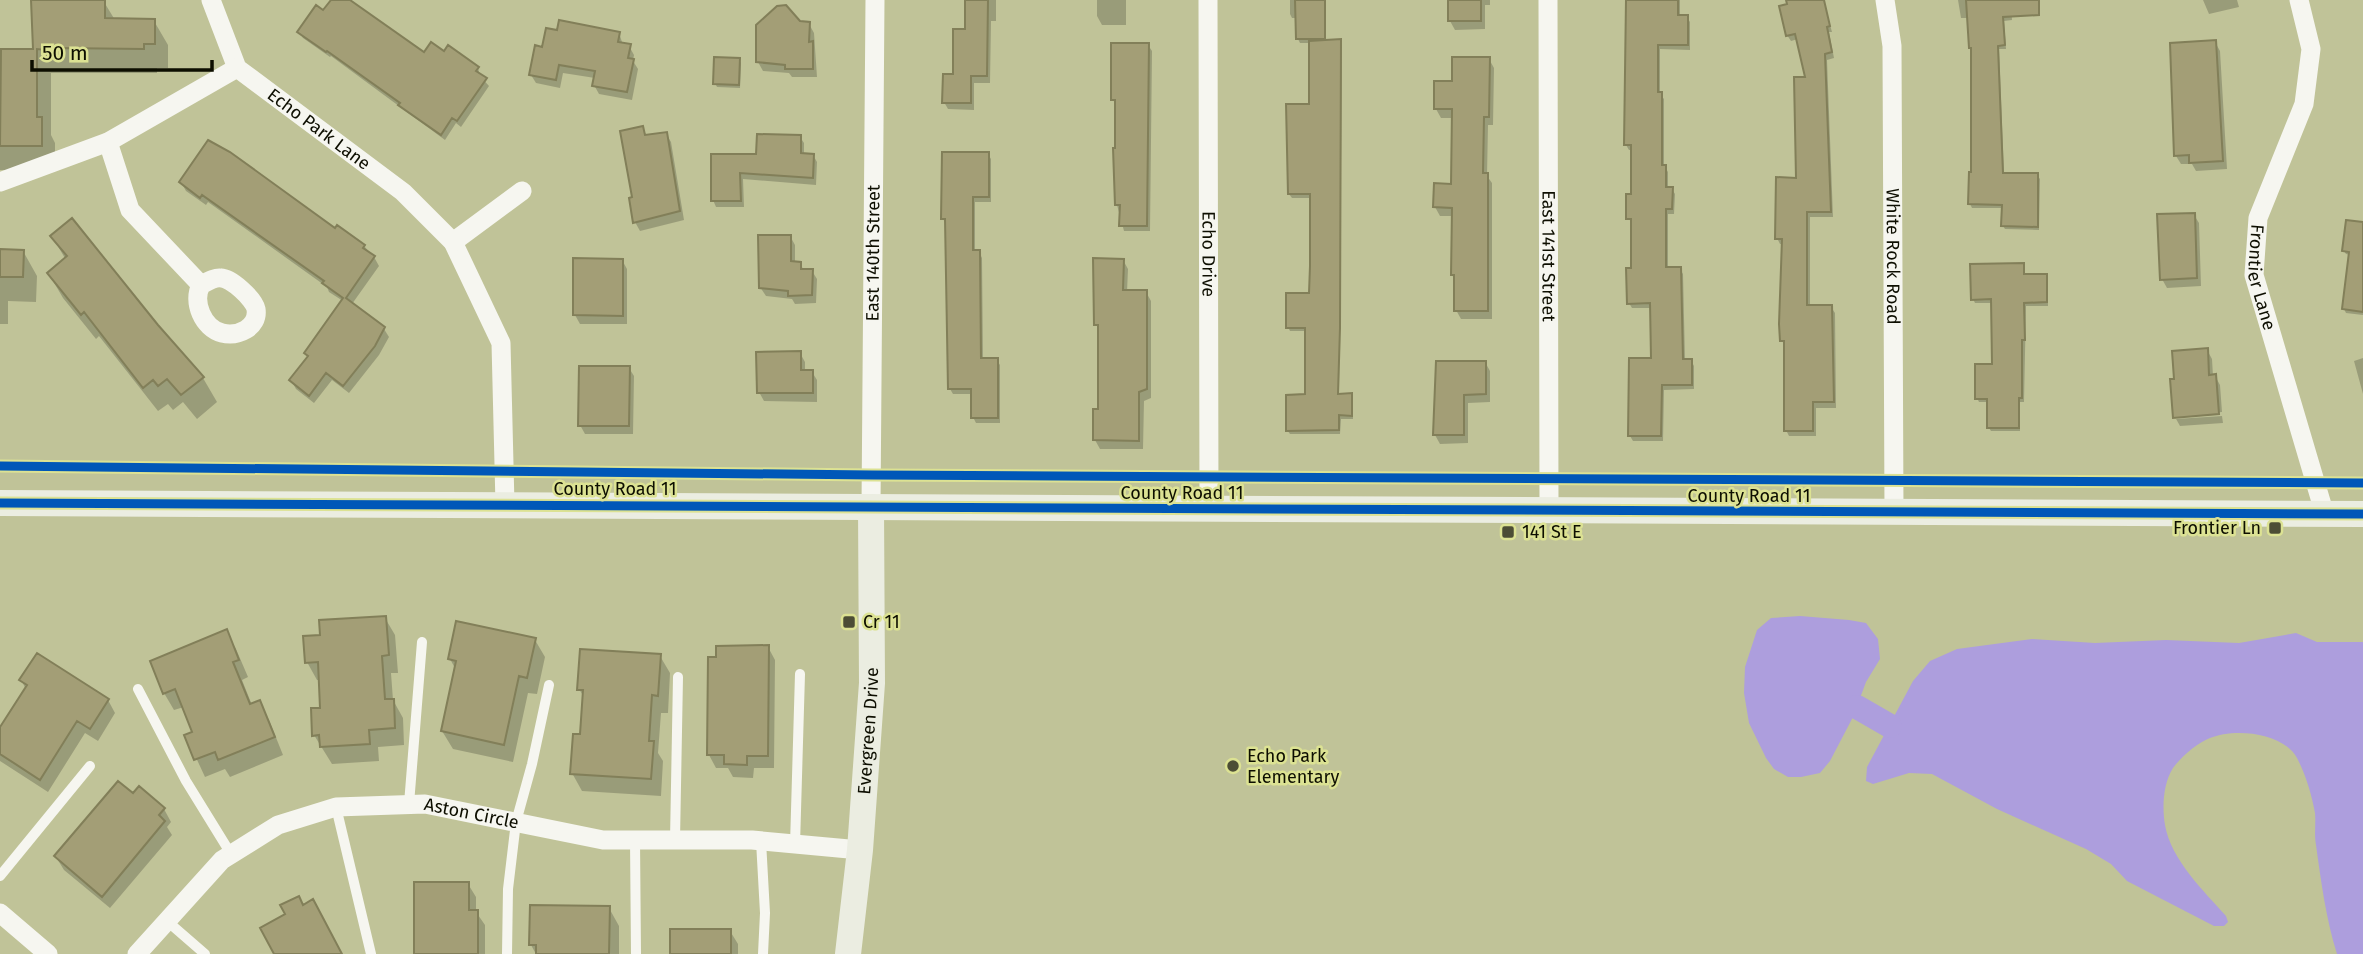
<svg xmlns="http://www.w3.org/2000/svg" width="2363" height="954" font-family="'Fira Sans',sans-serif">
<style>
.water{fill:#ad9edd}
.shadow{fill:#0003}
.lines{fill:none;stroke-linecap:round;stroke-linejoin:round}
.canal{stroke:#ad9edd;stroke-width:24}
.building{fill:#a39e76;stroke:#827f59;stroke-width:2}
.lane{stroke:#f6f6f0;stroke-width:10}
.street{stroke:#f6f6f0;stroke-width:19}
.secondary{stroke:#ebede1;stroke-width:26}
.cycleway-casing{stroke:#dce293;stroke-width:13}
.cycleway{stroke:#0057b8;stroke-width:9}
.poi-dot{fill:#4c4d35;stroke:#dce293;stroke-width:2.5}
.labels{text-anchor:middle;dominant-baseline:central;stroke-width:5;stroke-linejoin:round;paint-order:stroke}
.street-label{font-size:18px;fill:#0d0e00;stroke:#dce293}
.poi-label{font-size:18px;fill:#0d0e00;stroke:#dce293;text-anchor:start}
</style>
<rect width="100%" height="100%" fill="#c0c398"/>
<path class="water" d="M1800 616 1849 620 1866 623 1878 639 1880 659 1866 682 1853 717 1830 761 1820 773 1801 777H1788L1774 769 1766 758 1749 723 1744 693 1745 667 1757 630 1771 618Z
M2296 633 2317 642H2363V954H2337C2326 919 2321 881 2316 845 2314 834 2316 824 2315 813 2312 795 2305 773 2297 758 2283 732 2234 728 2210 738 2197 743 2181 757 2173 768 2163 784 2162 807 2165 825 2171 860 2204 891 2226 916L2228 922 2224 926H2214L2127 881 2111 864 2086 849 1997 809 1932 774 1909 773 1873 784 1866 781 1867 767 1913 681 1930 661 1957 649 2032 639 2095 643 2166 640 2239 643Z"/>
<path class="shadow" d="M91 0 104 2 115 20 154 21 168 45V68H157V73H51V135L55 143V170H0V94H3L34 51Z
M333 0H347L424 55 444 53 478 68 480 76 489 86 461 127 456 123 445 140 331 56 330 57 303 38 299 32 324 13Z
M967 0H996V21H991L990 83H974V110L948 109 944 102 954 75 967 30Z
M1097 0H1126V25H1102L1097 16Z
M1290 0H1326V42L1340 41 1342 45 1339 395H1351L1353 399V419H1341L1340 434H1290L1287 430 1307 396V331H1290L1288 327 1310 295 1312 198H1292L1289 194 1311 106V43H1300L1298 39 1297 18H1292L1290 14Z
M1450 0H1490V5H1485V29L1455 30 1450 21Z
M1628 0H1680V17H1687L1690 22V50L1660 49V94L1664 99V165L1668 172V189H1672L1675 194 1674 214H1668V269H1680L1683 274 1685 360H1691L1694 366V389L1664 390 1663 441H1633L1630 436 1653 360 1651 308H1632L1629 303 1633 270V224L1628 218 1633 196V150H1629L1626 145Z
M1788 0H1823L1832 32H1829L1834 58 1827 60 1833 217H1810V307H1831L1835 313 1836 408H1816V436H1789L1786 430V347L1782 341 1783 244H1780L1777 238 1797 179 1807 79 1798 39 1791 41 1787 35Z
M1958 0H2009L2011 3 2012 20 2004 21 2006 49H1999L2004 175H2037L2040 179 2039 230 2005 229 2003 226V208H1972L1970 204 1973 174 1972 51 1969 18H1961Z
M2203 0H2237L2239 7 2209 14Z
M800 23 809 24 814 33 817 77H792L789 73 763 71 758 62Z
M619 33 623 45 629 46 634 55 633 61 638 69 632 100 599 94 594 85 595 78 563 73 560 88 536 83 531 75 544 49Z
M2215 42 2220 51 2227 169 2196 171 2192 164H2181L2176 156Z
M1148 45 1152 51 1150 231H1124L1117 205V106L1113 100Z
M739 59 741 63 740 88 717 87 715 83Z
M1489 59 1494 68 1493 125H1488L1487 176 1492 183V319H1461L1456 310 1455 280 1452 275 1453 216H1440L1435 207 1453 186V118H1441L1436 109V83H1453Z
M642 128 647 137 666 134 671 142 684 220 640 231 635 222Z
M800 137 804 143V155H813L817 162 816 185 743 179 744 207H716L713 200V155H758Z
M988 154 991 159V202H975V252H979L982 258 983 360H997L1000 365V423H976L973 417V394H953L950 389 946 224 943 219Z
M181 182 335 230 364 246 374 257 379 266 352 304 384 329 389 337 379 355 349 393 332 380 314 403 296 389 291 380 309 357 306 353 343 301 329 292 327 287 208 202 206 205 186 191Z
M2194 215 2199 223 2201 286 2167 288 2162 279Z
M2363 223V315L2346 313 2344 309 2351 255 2346 254 2344 251Z
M52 236 157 326 203 378 217 402 197 419 183 402 173 410 168 404 158 411 99 336 96 339 63 298 49 274 66 260Z
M790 236 795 245V263H800L804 271H812L817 279 816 303 795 304 792 299 766 296 760 287Z
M0 251H23L37 276 36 302 8 301V324H0Z
M622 260 627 269V324H580L575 315Z
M1123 260 1128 269 1127 292H1146L1151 301V398L1144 401 1143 449H1100L1095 440 1100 410V332L1096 324Z
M2023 265 2025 276H2046L2048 279V306H2026L2024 402H2020V431H1991L1989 428V402H1979L1977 398 1994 366 1993 303H1975L1973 299Z
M2207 350 2212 359 2213 376H2215L2220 385 2222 412 2176 416V419L2222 416 2223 423 2180 426 2175 417 2176 380Z
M800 353 805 362V372H812L817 380V402L764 401 759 392Z
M2363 358V394L2354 361Z
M1485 362 1490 371V402L1468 403V443L1440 444 1435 435 1437 363Z
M629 368 634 376 633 434H585L580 425Z
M385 618 395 635 398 673H391L393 700 403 718 404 745 378 747 379 761 332 764 314 735 322 709 320 680H317L307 662 322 637Z
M226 632 236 649 248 677 242 680 252 705 259 702 269 720 283 755 230 777 225 769 205 777 186 736 194 733 184 707 174 710 164 693Z
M535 640 545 657 537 694 528 693 513 762 453 749 442 731 456 670 450 659Z
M768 647 775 660 774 768H754L753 778 733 777 728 768H716L709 755Z
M660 656 670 673 668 713H661L658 753 663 761 661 796 582 791 572 773 582 736 584 697 579 689Z
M21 680 108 700 115 713 98 741 85 733 48 792 0 761V730L26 689Z
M133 796 164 809 171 822 167 827 172 835 110 908 64 870 56 857Z
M468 884 476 897V912L485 925V954H416Z
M609 908 619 926V954H536L531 945Z
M730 931 738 944V954H671Z"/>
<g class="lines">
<path class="canal" d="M1857 707 1890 726"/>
</g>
<path class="building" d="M31 0H105V18L155 19V44H144V49L58 48V51L37 49V117H42V146H0L1 49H33Z
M331 0H350L424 52 431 42 444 51 448 45 479 67 476 71 487 78 457 121 452 118 441 135 398 105 400 103 327 51 326 52 297 32 316 5 323 10Z
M965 0H988L987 76H971V103H942L943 74H953V29H965Z
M1295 0H1325V39H1296Z
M1448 0H1481V21H1448Z
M1626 0H1678V15H1688V45H1658V92H1662V165H1666V187H1673L1672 209H1666V267H1681L1683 359H1692V385H1662L1661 436H1628L1629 358H1651L1650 303 1627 304 1626 268H1631V219H1626V194H1631V145H1624Z
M1786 0H1824L1830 26 1827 27 1832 52 1825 54 1831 212H1807V305H1832L1834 402H1813V431H1784V341H1780L1779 324 1782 239H1775L1776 177 1796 178 1794 77H1805L1795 34 1786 36 1779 6 1787 4Z
M1966 0H2039V15L2003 17 2005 45 1998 46 2003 173H2038V227L2001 226 2002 205 1968 204 1969 172H1971V48H1969Z
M786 5 800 21 810 22 809 42 813 41V69H785V65L756 62V25L777 6Z
M559 20 620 32 618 42 631 44 628 58 634 59 627 92 592 86 595 71 559 65 556 80 529 75 535 45 542 47 546 28 557 30Z
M1341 39 1340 328 1338 394 1352 393V416L1339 415V430L1286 431V395L1305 394V328H1286V293H1309L1310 266V194H1288L1286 104H1309V41Z
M2216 40 2223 161 2189 163V155L2174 156 2170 43Z
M1111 43H1149L1147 226H1119L1120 205H1115L1113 148H1115V100H1111Z
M714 57 740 58 739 85 713 84Z
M1452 57H1490L1489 117H1484L1483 173H1488V311H1454V275H1451L1452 208 1433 207 1434 183 1451 184 1452 109H1434V81H1452Z
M643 126 645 135 667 132 680 211 633 223 629 198 632 197 620 131Z
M757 134 801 135V153L814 154 813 178 740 173 741 201H711V154H756Z
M208 140 230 152 335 228 337 225 365 245 363 248 375 256 346 298 385 327 375 346 343 386 326 373 309 396 289 380 308 356 304 353 343 298 322 283 324 281 202 195 200 198 179 182Z
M942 152H989V197H973V250H980L981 358H998V418H971V389H948L945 219H941Z
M2195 213 2197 278 2160 280 2157 214Z
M72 218 158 325 204 377 181 395 167 379 158 386 153 380 143 388 84 312 81 315 47 273 67 256 50 236Z
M2346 220 2363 222V312L2342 309 2349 252 2342 251Z
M758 235H791V261L801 262V269H813L812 295 788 296V291L759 288Z
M0 249 24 250 23 277H0Z
M573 258 623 259V316L573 315Z
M1093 258 1124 259 1123 290H1147V389L1139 392V441L1093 440V409H1098V325H1094Z
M2024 263V274H2047V302L2024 303 2025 340H2022V398H2019V428H1987V399H1975V364H1992L1991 299 1971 300 1970 264Z
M2208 348 2209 375 2216 374 2219 414 2173 418 2170 379H2174L2172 351Z
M801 351V370H813V393H757L756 352Z
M1436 361H1486V394L1464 395V435H1433Z
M579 366H630L629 426H578Z
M386 616 389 655 382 656 385 699H394L395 728 369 730 370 744 320 747 319 735 312 736 311 708H320L318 662 305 663 303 636 320 635 319 620Z
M456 621 536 638 527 678 519 676 504 745 441 731 456 661 448 659Z
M227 629 239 660 233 662 250 704 260 700 275 737 218 760 215 752 194 760 184 735 192 732 175 689 163 694 150 661Z
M769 645 768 756H747V765L724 764V755H707L708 657H716V646Z
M580 649 661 654 658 696 652 695 649 741H654L651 779 570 774 573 734H580L583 690H577Z
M37 653 109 699 90 729 77 721 40 780 0 754V727L27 685 19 680Z
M118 781 133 793 139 786 165 808 159 815 165 821 102 897 54 856Z
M414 882H469V910H478V954H414Z
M299 896 303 905 313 899 342 954H274L260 928 285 914 280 905Z
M530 905 610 906 609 954H536V945H529Z
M670 929H731V954H670Z"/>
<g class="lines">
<path class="lane" d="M138 689 186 781 231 854
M409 804 422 642
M336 807 371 954
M635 840 636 954
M675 840 678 677
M761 841 765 913 763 954
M795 845 800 674
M0 876 90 766
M167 921 205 954
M507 954 508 889 516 822 532 764 549 685"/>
<g class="street">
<path id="s1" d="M211 0 237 68 403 192 453 242 501 343 505 505"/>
<path id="s2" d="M1208 0 1209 509"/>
<path id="s3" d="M1548 0 1549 510"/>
<path id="s4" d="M1885 0 1892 46 1894 513"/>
<path id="s5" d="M2299 0 2311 49 2304 104 2258 218 2254 275 2325 515"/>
<path d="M108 142 130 210 201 285C192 302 203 328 222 333 237 337 259 328 256 309 254 299 231 278 221 278 215 277 207 282 201 285"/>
<path d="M0 182 108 142 237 68"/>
<path d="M453 242 522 191"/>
<path id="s6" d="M871 507 875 0"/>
<path d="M0 913 48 954"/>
<path id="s7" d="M137 954 222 860 278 825 336 807 425 804 603 840H752L860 850"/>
</g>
<g class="secondary">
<path d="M0 503 2363 514"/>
<path id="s8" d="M848 954 860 850 872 683 871 507"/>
</g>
<g class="cycleway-casing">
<path id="cycleway" d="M0 466 872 475 2363 483
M0 503 2363 514"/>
</g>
<use href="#cycleway" class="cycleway"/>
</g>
<g class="poi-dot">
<rect x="2268" y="521" width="14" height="14" rx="3.5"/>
<rect x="1501" y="525" width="14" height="14" rx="3.5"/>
<rect x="842" y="615" width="14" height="14" rx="3.5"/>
<circle cx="1233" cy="766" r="7"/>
</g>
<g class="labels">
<g class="street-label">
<text stroke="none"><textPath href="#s1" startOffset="175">Echo Park Lane</textPath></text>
<text stroke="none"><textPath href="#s6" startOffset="254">East 140th Street</textPath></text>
<text stroke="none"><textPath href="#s2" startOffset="254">Echo Drive</textPath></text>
<text stroke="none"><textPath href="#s3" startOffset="256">East 141st Street</textPath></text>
<text stroke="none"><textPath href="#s4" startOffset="257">White Rock Road</textPath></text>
<text stroke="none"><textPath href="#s5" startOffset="289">Frontier Lane</textPath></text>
<text x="615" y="489">County Road 11</text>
<text x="1182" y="493">County Road 11</text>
<text x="1749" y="496">County Road 11</text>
<text stroke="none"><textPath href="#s8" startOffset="224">Evergreen Drive</textPath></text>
<text stroke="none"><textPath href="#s7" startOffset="390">Aston Circle</textPath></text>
</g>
<g class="poi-label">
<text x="2261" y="528" text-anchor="end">Frontier Ln</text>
<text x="1522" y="532">141 St E</text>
<text x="863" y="622">Cr 11</text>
<text x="1247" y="756">Echo Park<tspan x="1247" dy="21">Elementary</tspan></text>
</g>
</g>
<path d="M32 60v10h180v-10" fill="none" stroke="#0d0e00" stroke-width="3.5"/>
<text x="42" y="60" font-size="21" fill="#0d0e00" stroke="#dce293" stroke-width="5" paint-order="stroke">50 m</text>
</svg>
